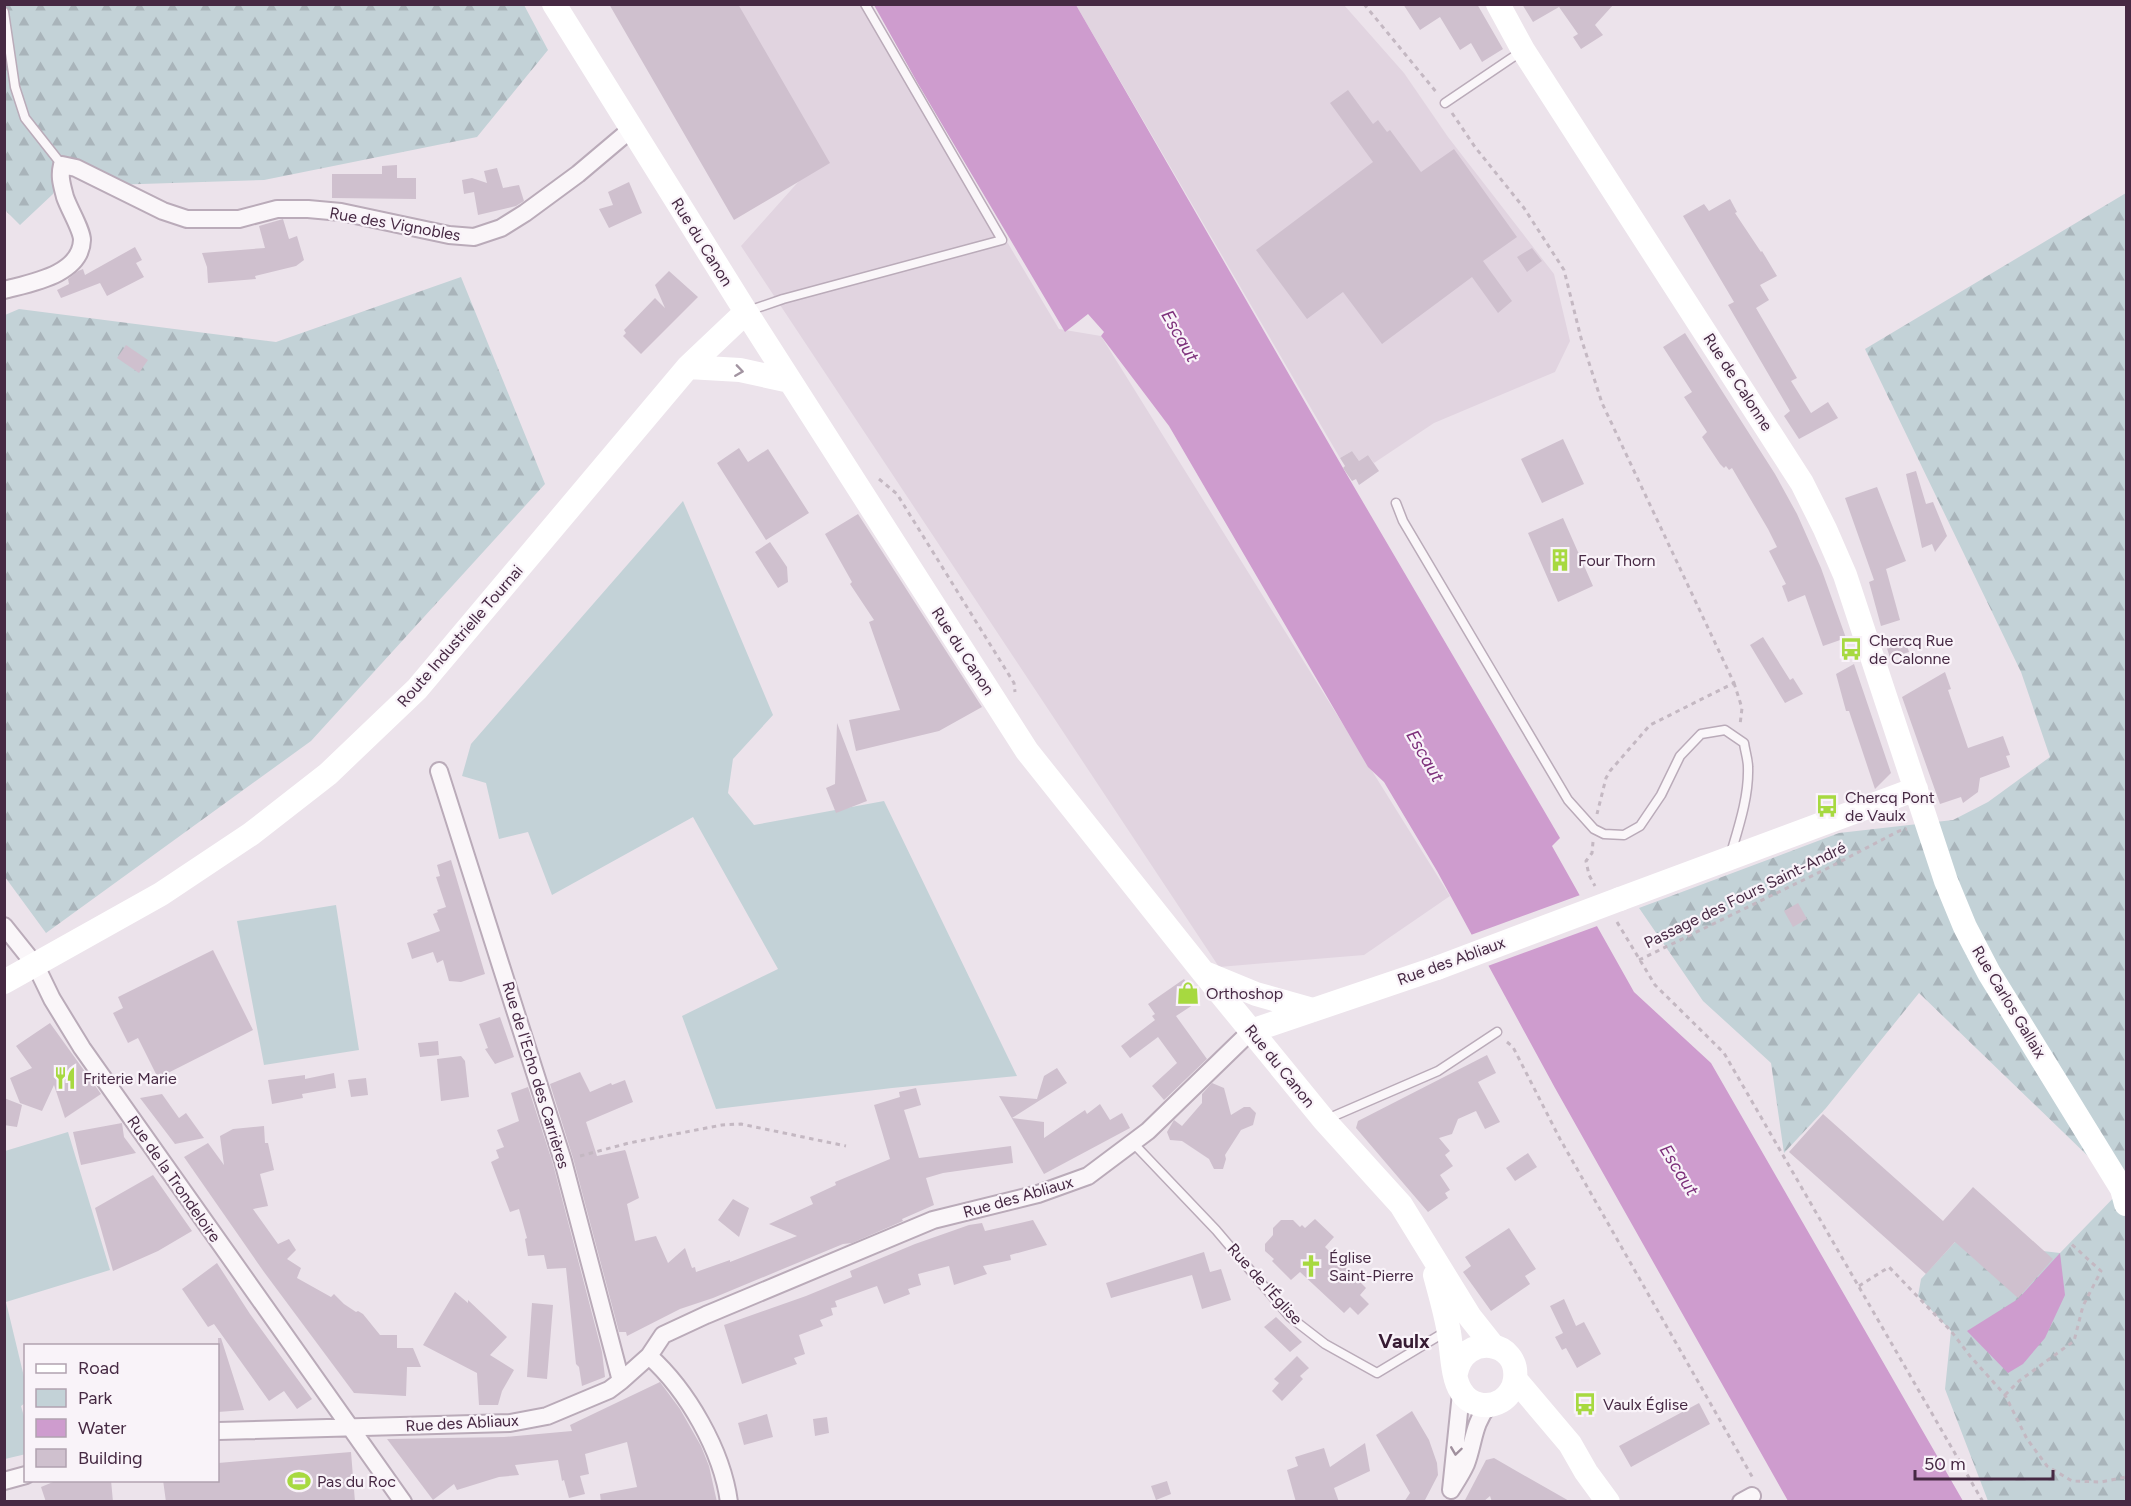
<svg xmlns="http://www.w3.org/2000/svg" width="2131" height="1506" font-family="Figtree,sans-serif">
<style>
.built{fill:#e1d4e0}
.green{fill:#c3d2d7}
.forest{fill:url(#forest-firs)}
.water{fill:#ce9cce}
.pier{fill:#ece3eb}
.building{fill:#cfc0ce}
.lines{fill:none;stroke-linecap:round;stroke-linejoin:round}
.lane-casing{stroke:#baabb9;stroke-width:11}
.street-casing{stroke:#baabb9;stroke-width:20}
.path{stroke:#c4b8c2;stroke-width:3;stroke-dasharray:4.5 4.5;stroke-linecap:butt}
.lane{stroke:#faf6f9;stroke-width:8}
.street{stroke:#faf6f9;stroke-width:16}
.secondary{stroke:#fff;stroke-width:24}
.secondary-bridge{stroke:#fff;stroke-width:24}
.oneway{stroke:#a294a1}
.oneway2{stroke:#a0909e}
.labels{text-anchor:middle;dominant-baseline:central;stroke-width:4.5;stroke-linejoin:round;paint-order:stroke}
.street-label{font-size:16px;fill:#462943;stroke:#f9f3f9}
.poi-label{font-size:16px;fill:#462943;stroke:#f9f3f9;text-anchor:start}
.water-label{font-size:18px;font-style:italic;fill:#7d307b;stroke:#f9f3f9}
.quarter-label{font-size:20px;font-weight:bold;fill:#371b33;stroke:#f9f3f9}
</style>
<defs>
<pattern id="forest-firs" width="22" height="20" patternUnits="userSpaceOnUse" patternTransform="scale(1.5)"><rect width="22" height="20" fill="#c3d2d7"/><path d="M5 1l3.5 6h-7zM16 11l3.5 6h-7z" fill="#a9b4ba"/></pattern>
</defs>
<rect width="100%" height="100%" fill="#ece3eb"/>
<path class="built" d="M714 5H866L1059 329 1101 336 1450 896 1364 955 1219 967 741 246 807 172Z
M1076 5H1344L1404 73 1448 137 1554 274 1570 341 1555 372 1434 423 1374 463 1368 455 1359 461 1352 451 1340 458Z"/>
<path class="green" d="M683 501 773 715 733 759 728 793 754 825 884 801 1017 1076 892 1088 716 1109 682 1016 778 969 693 817 552 895 528 832 499 839 486 783 462 776 471 744Z
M336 905 359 1050 264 1065 237 921Z
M68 1132 110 1270 6 1302 25 1381V1403L21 1406 25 1420 26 1454 5 1459V1151Z"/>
<path class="forest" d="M4 5H524L548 50 477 137 264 180 111 185 63 166 53 194 20 225 5 210Z
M2126 193V1501H1988L1945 1389 1951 1331 1918 1296 1921 1279 1956 1241 2060 1253 2122 1189 1919 993 1826 1108 1784 1153 1771 1063 1703 1001 1639 908 1839 833 1953 820 1988 802 2050 757 2021 672 1865 349Z
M461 277 545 484 311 741 46 933 5 877V315L19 309 276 342Z"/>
<path class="water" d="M874 5H1076L1343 468 1560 838 1552 846 1634 992 1711 1063 1963 1501H1788L1555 1088 1437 871 1384 782 1368 767 1169 426 1101 336 1104 332 1088 314 1065 332 917 82Z
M2060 1253 2065 1295 2045 1338 2023 1364 2008 1373 1967 1331 2018 1299Z"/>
<path class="pier" d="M1583 894 1600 925 1485 967 1468 936Z"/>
<path class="building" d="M609 4H738L830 163 734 220Z
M1403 4H1477L1503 49 1482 62 1471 43 1460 50 1440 17 1420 30Z
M1522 4H1614L1595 25 1603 35 1581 49 1573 37 1578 34 1559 7 1533 22Z
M1348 90 1373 124 1378 120 1387 132 1390 130 1421 172 1454 149 1517 237 1483 261 1512 301 1498 313 1472 277 1382 344 1343 292 1307 319 1256 250 1373 162 1330 103Z
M397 165V178H416V199L332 198V174H382V166Z
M497 168 503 188 519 185 524 201 516 206 478 215 474 192 464 194 462 180 472 178 487 183 484 171Z
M629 182 642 213 609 228 599 209 613 205 608 192Z
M1730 199 1737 212 1735 213 1761 252 1762 251 1777 276 1760 285 1769 300 1756 308 1797 378 1791 381 1811 413 1828 402 1838 418 1799 439 1784 416 1790 411 1728 305 1734 302 1683 216 1704 204 1709 211Z
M283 219 289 239 297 236 304 260 296 266 255 276 256 279 208 283 207 267 202 253 265 248 259 226Z
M135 247 142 260 136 263 144 277 107 296 100 283 61 298 57 290 69 284 68 279 78 271 83 269 85 275Z
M1532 248 1542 261 1527 272 1517 257Z
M669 271 698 297 641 354 623 336 626 333 624 330 655 298 665 308 655 285Z
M1685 333 1775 474 1797 514 1821 568 1846 638 1823 646 1805 595 1788 602 1782 586 1786 584 1769 551 1777 547 1768 529 1732 468 1729 470 1726 466 1724 468 1720 464 1702 437 1707 432 1684 397 1692 392 1663 347Z
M126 345 148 360 139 373 117 358Z
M1563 439 1584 484 1542 503 1521 459Z
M739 448 748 462 768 449 809 513 766 540 717 463Z
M1352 451 1359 461 1368 455 1379 471 1359 485 1356 479 1352 481 1343 468 1345 466 1340 458Z
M1916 471 1926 504 1933 502 1947 536 1935 552 1932 544 1922 548 1906 474Z
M1877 487 1906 561 1886 569 1900 620 1881 626 1869 582 1874 580 1845 498Z
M858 514 982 707 939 731 856 751 849 720 900 710 869 622 874 620 850 584 852 582 825 534Z
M1563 518 1593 586 1558 602 1528 533Z
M770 542 787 567 788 582 778 588 755 552Z
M1904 635 1909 652 1890 658 1886 645Z
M1763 637 1790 680 1793 678 1803 694 1785 703 1750 645Z
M1854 664 1891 773 1875 789 1849 711H1846L1836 674Z
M1945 672 1951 689 1948 690 1968 748 2003 736 2010 755 2006 756 2010 767 1980 778 1978 792 1963 803 1961 797 1940 804 1902 697Z
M837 723 867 801 836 813 826 788 835 784Z
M451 860 485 974 461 982 449 981 443 960 437 963 433 952 412 959 407 943 440 931 433 914 438 912 437 910 446 907 436 877 440 876 437 865Z
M1798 903 1807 919 1793 927 1784 911Z
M213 950 253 1030 158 1078 138 1038 128 1043 113 1013 123 1008 118 997Z
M1184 979 1199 1001 1176 1016 1207 1059 1164 1100 1152 1086 1177 1063 1158 1037 1130 1058 1121 1046 1155 1020 1152 1016 1155 1014 1148 1004Z
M500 1017 514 1057 495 1064 485 1049 488 1048 479 1024Z
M50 1023 101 1094 65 1118 54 1085 42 1111 20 1103 10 1078 32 1068 16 1046Z
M438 1041 439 1055 420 1057 418 1043Z
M1487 1055 1496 1073 1478 1082 1500 1122 1485 1129 1476 1111 1458 1119 1452 1134 1439 1138 1450 1151 1445 1155 1453 1166 1440 1175 1450 1190 1445 1193 1448 1198 1428 1212 1356 1128 1358 1121Z
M461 1056 465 1061 469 1097 441 1101 437 1059Z
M1057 1068 1067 1083 1012 1118 1044 1122V1138L1085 1110 1087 1114 1100 1104 1110 1120 1122 1113 1130 1128 1044 1174 999 1096 1037 1099 1044 1076Z
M580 1072 590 1092 611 1083 612 1085 625 1080 633 1102 586 1122 597 1156 625 1150 626 1152 639 1198 627 1204 635 1241 656 1236 668 1263 685 1248 692 1268 695 1267 696 1272 730 1260V1262L797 1236 769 1224 813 1204 810 1197 836 1185 835 1182 890 1159 874 1105 900 1097 899 1092 916 1088 921 1105 904 1110 919 1158 1011 1146 1013 1163 943 1173 926 1178 934 1205 902 1219 903 1221 852 1243 843 1244 713 1298 680 1309 627 1336 626 1332H619L573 1158 550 1084Z
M334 1073 336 1088 302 1094 303 1098 272 1104 268 1080 305 1075V1079Z
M366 1078 368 1095 351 1097 348 1080Z
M1212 1083 1224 1088 1231 1115 1244 1107H1250L1256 1113 1253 1125 1241 1130 1225 1155 1226 1159 1223 1169H1214L1209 1159 1182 1141 1170 1140 1167 1132 1174 1120 1182 1126 1202 1103V1094Z
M528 1087 553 1164 602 1352 605 1377 582 1386 579 1367 576 1364 566 1268 547 1269 544 1255 528 1256 525 1239 527 1238 519 1209 510 1212 491 1162 499 1158 496 1150 504 1147 497 1130 519 1121 511 1093Z
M162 1094 179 1118 186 1113 204 1138 175 1144 140 1098Z
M4 1098 22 1105 17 1127 4 1125Z
M1823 1114 1943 1221 1973 1187 2053 1259 2018 1298 1955 1242 1926 1274 1789 1152Z
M122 1123 124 1137 136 1153 81 1165 73 1132Z
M264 1126 265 1143H268L274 1170 260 1174 268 1206 253 1209 278 1244 289 1239 296 1250 287 1259 301 1268 297 1278 331 1297 334 1294 344 1304 356 1312 358 1311 363 1314 380 1335H397V1348H413L421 1367H407L406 1396 354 1393 264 1272 184 1157 208 1143 224 1165 220 1136 233 1129Z
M1528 1153 1537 1167 1515 1181 1506 1168Z
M153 1175 192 1231 158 1251 113 1271 95 1208Z
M733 1199 749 1208 739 1237 718 1220Z
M1315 1219 1334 1237 1325 1247 1366 1288 1360 1295 1369 1304 1358 1315 1350 1307 1344 1313 1300 1272 1291 1280 1272 1261 1274 1259 1265 1251V1244L1273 1235V1228L1281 1220H1293L1300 1227 1302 1225 1305 1228Z
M1033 1220 1047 1245 1010 1255 1011 1260 983 1266 987 1274 954 1285 949 1266 918 1274 921 1285 908 1289 910 1294 884 1304 877 1286 835 1301 837 1307 831 1308 833 1315 820 1320 823 1326 799 1335 805 1354 794 1358 797 1364 742 1384 724 1325 806 1296 852 1277 850 1271 915 1244 969 1225 982 1223 985 1231Z
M1509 1228 1536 1269 1525 1276 1530 1284 1491 1311 1463 1272 1471 1266 1465 1257Z
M1204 1252 1210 1272 1221 1269 1231 1300 1202 1309 1192 1275 1111 1298 1106 1283Z
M217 1263 250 1314 312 1399 297 1409 284 1391 269 1401 214 1324 208 1327 182 1289Z
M455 1292 468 1303V1300L507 1337 490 1355 514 1370 502 1391 498 1405H479L477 1373 423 1345Z
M1564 1299 1576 1326 1584 1322 1601 1354 1577 1368 1566 1348 1562 1350 1555 1337 1563 1333 1550 1306Z
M532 1303 553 1305 547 1379 527 1377Z
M1276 1317 1302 1342 1290 1352 1264 1327Z
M218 1338H221L244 1410 218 1412Z
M1297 1356 1309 1368 1300 1376 1303 1379 1282 1401 1272 1391 1279 1383 1274 1379Z
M660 1382 680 1409 701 1446 709 1466 717 1502H601L600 1494 637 1487 627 1442 585 1454 589 1474 580 1476 585 1494 569 1498 564 1480 562 1481 558 1460 515 1465 519 1475 499 1477 457 1490 454 1484 433 1500 387 1439 504 1437 572 1431 570 1425Z
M1699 1403 1710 1424 1631 1467 1619 1446Z
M1412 1411 1429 1440 1437 1463 1438 1475 1424 1502H1404L1410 1493 1376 1435Z
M767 1414 773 1437 744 1445 738 1423Z
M827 1417 829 1433 815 1436 813 1419Z
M1365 1443 1370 1471 1334 1488 1339 1502H1296L1287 1470 1298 1466 1295 1457 1324 1448 1330 1467Z
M351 1452 355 1502H166L163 1480H218V1463Z
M1494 1458 1513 1469 1571 1502H1492L1490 1496 1483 1502H1464L1486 1460Z
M58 1480H111L113 1502H46L41 1487Z
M1167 1481 1171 1494 1156 1500 1151 1486Z"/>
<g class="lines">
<g class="lane-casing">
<path id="lane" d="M4 12 15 87 25 118 62 165
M1445 103 1522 51
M748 311 783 299 1002 240 865 4
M1396 503 1403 521 1568 800 1594 829 1604 834 1624 835 1640 826 1661 795 1680 756 1701 734 1725 730 1744 743C1745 751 1748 759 1748 767 1749 796 1739 826 1731 853
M1327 1119 1438 1071 1497 1032
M1134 1144 1216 1230 1290 1317 1325 1344 1377 1373 1445 1332"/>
</g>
<g class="street-casing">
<path id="street" d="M4 290C30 283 81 275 82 240 82 230 69 209 65 197 62 185 59 177 62 165L76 168 163 211 187 219H239L277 209H308L341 212 449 235 474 237 501 228 525 213 578 174 623 136 632 130
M439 771 563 1161 621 1381
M4 926 36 966 52 999 82 1048 403 1502
M649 1356C687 1390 722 1450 729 1502
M1461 1393 1451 1490C1456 1482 1462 1473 1466 1464 1474 1443 1473 1423 1489 1405
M218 1431 510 1423 547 1416 609 1390 621 1381 649 1356 663 1335 706 1315 933 1220 1038 1194 1088 1176 1148 1131 1251 1031
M4 1481 26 1475
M1741 1502 1752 1496"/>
</g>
<path class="path" d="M1364 4 1437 93
M1452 113 1475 147 1524 208 1564 270 1581 338 1602 403 1734 683 1650 725 1610 771 1606 778 1597 814
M879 479 897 494 1014 683 1015 692
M1734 683 1742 708 1740 725
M1593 842 1592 853 1586 861 1589 875 1595 886
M1617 922 1655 985 1724 1053 1983 1502
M1639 960 1826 869 1899 831 1907 829
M1507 1042 1513 1047 1560 1139 1754 1480
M580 1156 629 1143 722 1125 741 1124 846 1146
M1859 1286 1889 1267 1951 1331 1970 1356 2005 1395 2027 1439 2047 1466 2072 1481 2101 1482 2126 1477
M2005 1395 2019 1381 2074 1341 2083 1306 2101 1271 2069 1242"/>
<use href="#lane" class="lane"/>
<use href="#street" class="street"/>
<path class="secondary" d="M554 4 746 312 1027 751 1203 972 1324 1120 1401 1205 1470 1317 1493 1346
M1498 4 1523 50 1802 483 1825 529 1845 575 1946 881 1965 927 1989 973 2122 1189 2126 1204
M688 367 740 370 790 381
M1620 899 1916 789
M1205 973 1256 994 1313 1010
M4 982 161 894 251 834 328 774 417 689 688 367 746 312
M1251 1031 1437 968
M1435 1275C1440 1294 1446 1314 1449 1333 1452 1349 1452 1378 1461 1391 1469 1405 1487 1409 1501 1401 1508 1397 1514 1388 1515 1379 1520 1340 1464 1332 1456 1373
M1515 1379 1570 1444 1586 1472 1608 1502"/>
<path class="secondary-bridge" d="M1437 968 1620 899"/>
</g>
<defs><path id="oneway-chevron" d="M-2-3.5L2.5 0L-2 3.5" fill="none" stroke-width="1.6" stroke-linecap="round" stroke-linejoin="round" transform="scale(1.5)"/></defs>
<use class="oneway" href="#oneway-chevron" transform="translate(739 371) rotate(8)"/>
<use class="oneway2" href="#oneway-chevron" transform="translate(1456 1451) rotate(98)"/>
<defs>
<g id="building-bare" transform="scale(1.8)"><path d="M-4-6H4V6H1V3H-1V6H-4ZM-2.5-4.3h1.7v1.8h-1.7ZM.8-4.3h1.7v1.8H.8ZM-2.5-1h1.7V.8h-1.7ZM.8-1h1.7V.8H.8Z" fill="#a7d940" stroke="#f9f3f9" stroke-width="2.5" paint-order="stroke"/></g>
<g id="bus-bare" transform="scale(1.8)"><path d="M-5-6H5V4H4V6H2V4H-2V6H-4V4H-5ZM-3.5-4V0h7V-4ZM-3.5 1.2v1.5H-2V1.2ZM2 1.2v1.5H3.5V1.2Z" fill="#a7d940" stroke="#f9f3f9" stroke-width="2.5" paint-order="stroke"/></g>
<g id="shop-bare" transform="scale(1.8)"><path d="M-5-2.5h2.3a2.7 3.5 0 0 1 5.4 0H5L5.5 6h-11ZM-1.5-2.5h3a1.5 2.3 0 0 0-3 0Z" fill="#a7d940" stroke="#f9f3f9" stroke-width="2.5" paint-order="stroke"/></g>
<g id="restaurant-bare" transform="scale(1.8)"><path d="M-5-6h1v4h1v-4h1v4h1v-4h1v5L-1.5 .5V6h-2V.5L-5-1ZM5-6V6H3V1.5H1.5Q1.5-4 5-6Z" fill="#a7d940" stroke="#f9f3f9" stroke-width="2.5" paint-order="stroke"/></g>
<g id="church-bare" transform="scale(1.8)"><path d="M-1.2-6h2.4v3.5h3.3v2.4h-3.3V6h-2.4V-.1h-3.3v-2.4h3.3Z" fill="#a7d940" stroke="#f9f3f9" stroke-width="2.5" paint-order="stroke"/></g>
<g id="stadium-bare" transform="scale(1.8)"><path d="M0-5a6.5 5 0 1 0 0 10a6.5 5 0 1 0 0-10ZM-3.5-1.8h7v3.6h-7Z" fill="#a7d940" stroke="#f9f3f9" stroke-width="2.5" paint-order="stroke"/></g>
</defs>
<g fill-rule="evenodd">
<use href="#building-bare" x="1560" y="560"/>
<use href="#bus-bare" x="1851" y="649"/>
<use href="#bus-bare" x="1827" y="806"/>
<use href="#shop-bare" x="1188" y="993"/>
<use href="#restaurant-bare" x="65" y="1078"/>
<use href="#church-bare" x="1311" y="1266"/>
<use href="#bus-bare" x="1585" y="1404"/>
<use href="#stadium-bare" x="299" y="1481"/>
</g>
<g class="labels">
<g class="street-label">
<text transform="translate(395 224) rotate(10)">Rue des Vignobles</text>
<text transform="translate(702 242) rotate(58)">Rue du Canon</text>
<text transform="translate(1738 382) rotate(57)">Rue de Calonne</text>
<text transform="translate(460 636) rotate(-49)">Route Industrielle Tournai</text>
<text transform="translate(963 651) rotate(57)">Rue du Canon</text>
<text transform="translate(1745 895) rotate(-26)">Passage des Fours Saint-André</text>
<text transform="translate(1451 961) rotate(-20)">Rue des Abliaux</text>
<text transform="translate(2009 1002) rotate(59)">Rue Carlos Gallaix</text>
<text transform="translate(1280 1066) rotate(51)">Rue du Canon</text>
<text transform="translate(536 1075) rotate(73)">Rue de l'Echo des Carrières</text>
<text transform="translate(174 1179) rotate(55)">Rue de la Trondeloire</text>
<text transform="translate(1018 1197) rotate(-16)">Rue des Abliaux</text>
<text transform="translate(1265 1284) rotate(48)">Rue de l'Église</text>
<text transform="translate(462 1423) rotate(-3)">Rue des Abliaux</text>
</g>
<g class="poi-label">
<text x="1578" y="560">Four Thorn</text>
<text x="1869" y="640">Chercq Rue<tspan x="1869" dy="18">de Calonne</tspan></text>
<text x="1845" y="797">Chercq Pont<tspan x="1845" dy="18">de Vaulx</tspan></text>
<text x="1206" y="993">Orthoshop</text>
<text x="83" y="1078">Friterie Marie</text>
<text x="1329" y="1257">Église<tspan x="1329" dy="18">Saint-Pierre</tspan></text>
<text x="1603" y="1404">Vaulx Église</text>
<text x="317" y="1481">Pas du Roc</text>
</g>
<g class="water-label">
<text transform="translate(1180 336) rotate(60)">Escaut</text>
<text transform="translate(1425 756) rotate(60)">Escaut</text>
<text transform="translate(1679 1170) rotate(58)">Escaut</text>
</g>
<g class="quarter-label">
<text x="1404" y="1341">Vaulx</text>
</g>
</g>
<rect width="2131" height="1506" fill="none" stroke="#462943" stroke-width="12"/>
<rect x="24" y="1344" width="195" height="138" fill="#f9f3f9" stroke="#b1a2b0" stroke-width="1.5"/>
<rect x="36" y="1364" width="30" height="9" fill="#ffffff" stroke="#b1a2b0" stroke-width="1.5"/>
<text x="78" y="1374" font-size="18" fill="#462943">Road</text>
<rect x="36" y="1389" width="30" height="18" fill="#c3d2d7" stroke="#b1a2b0" stroke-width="1.5"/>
<text x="78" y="1404" font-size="18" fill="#462943">Park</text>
<rect x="36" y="1419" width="30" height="18" fill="#ce9cce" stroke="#b1a2b0" stroke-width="1.5"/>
<text x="78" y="1434" font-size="18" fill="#462943">Water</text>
<rect x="36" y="1449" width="30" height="18" fill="#cfc0ce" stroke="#b1a2b0" stroke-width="1.5"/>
<text x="78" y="1464" font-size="18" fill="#462943">Building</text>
<path d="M1915 1470v9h138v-9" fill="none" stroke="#462943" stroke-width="3"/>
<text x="1924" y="1470" font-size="18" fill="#462943" stroke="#f9f3f9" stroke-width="4.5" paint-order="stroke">50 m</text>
</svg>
